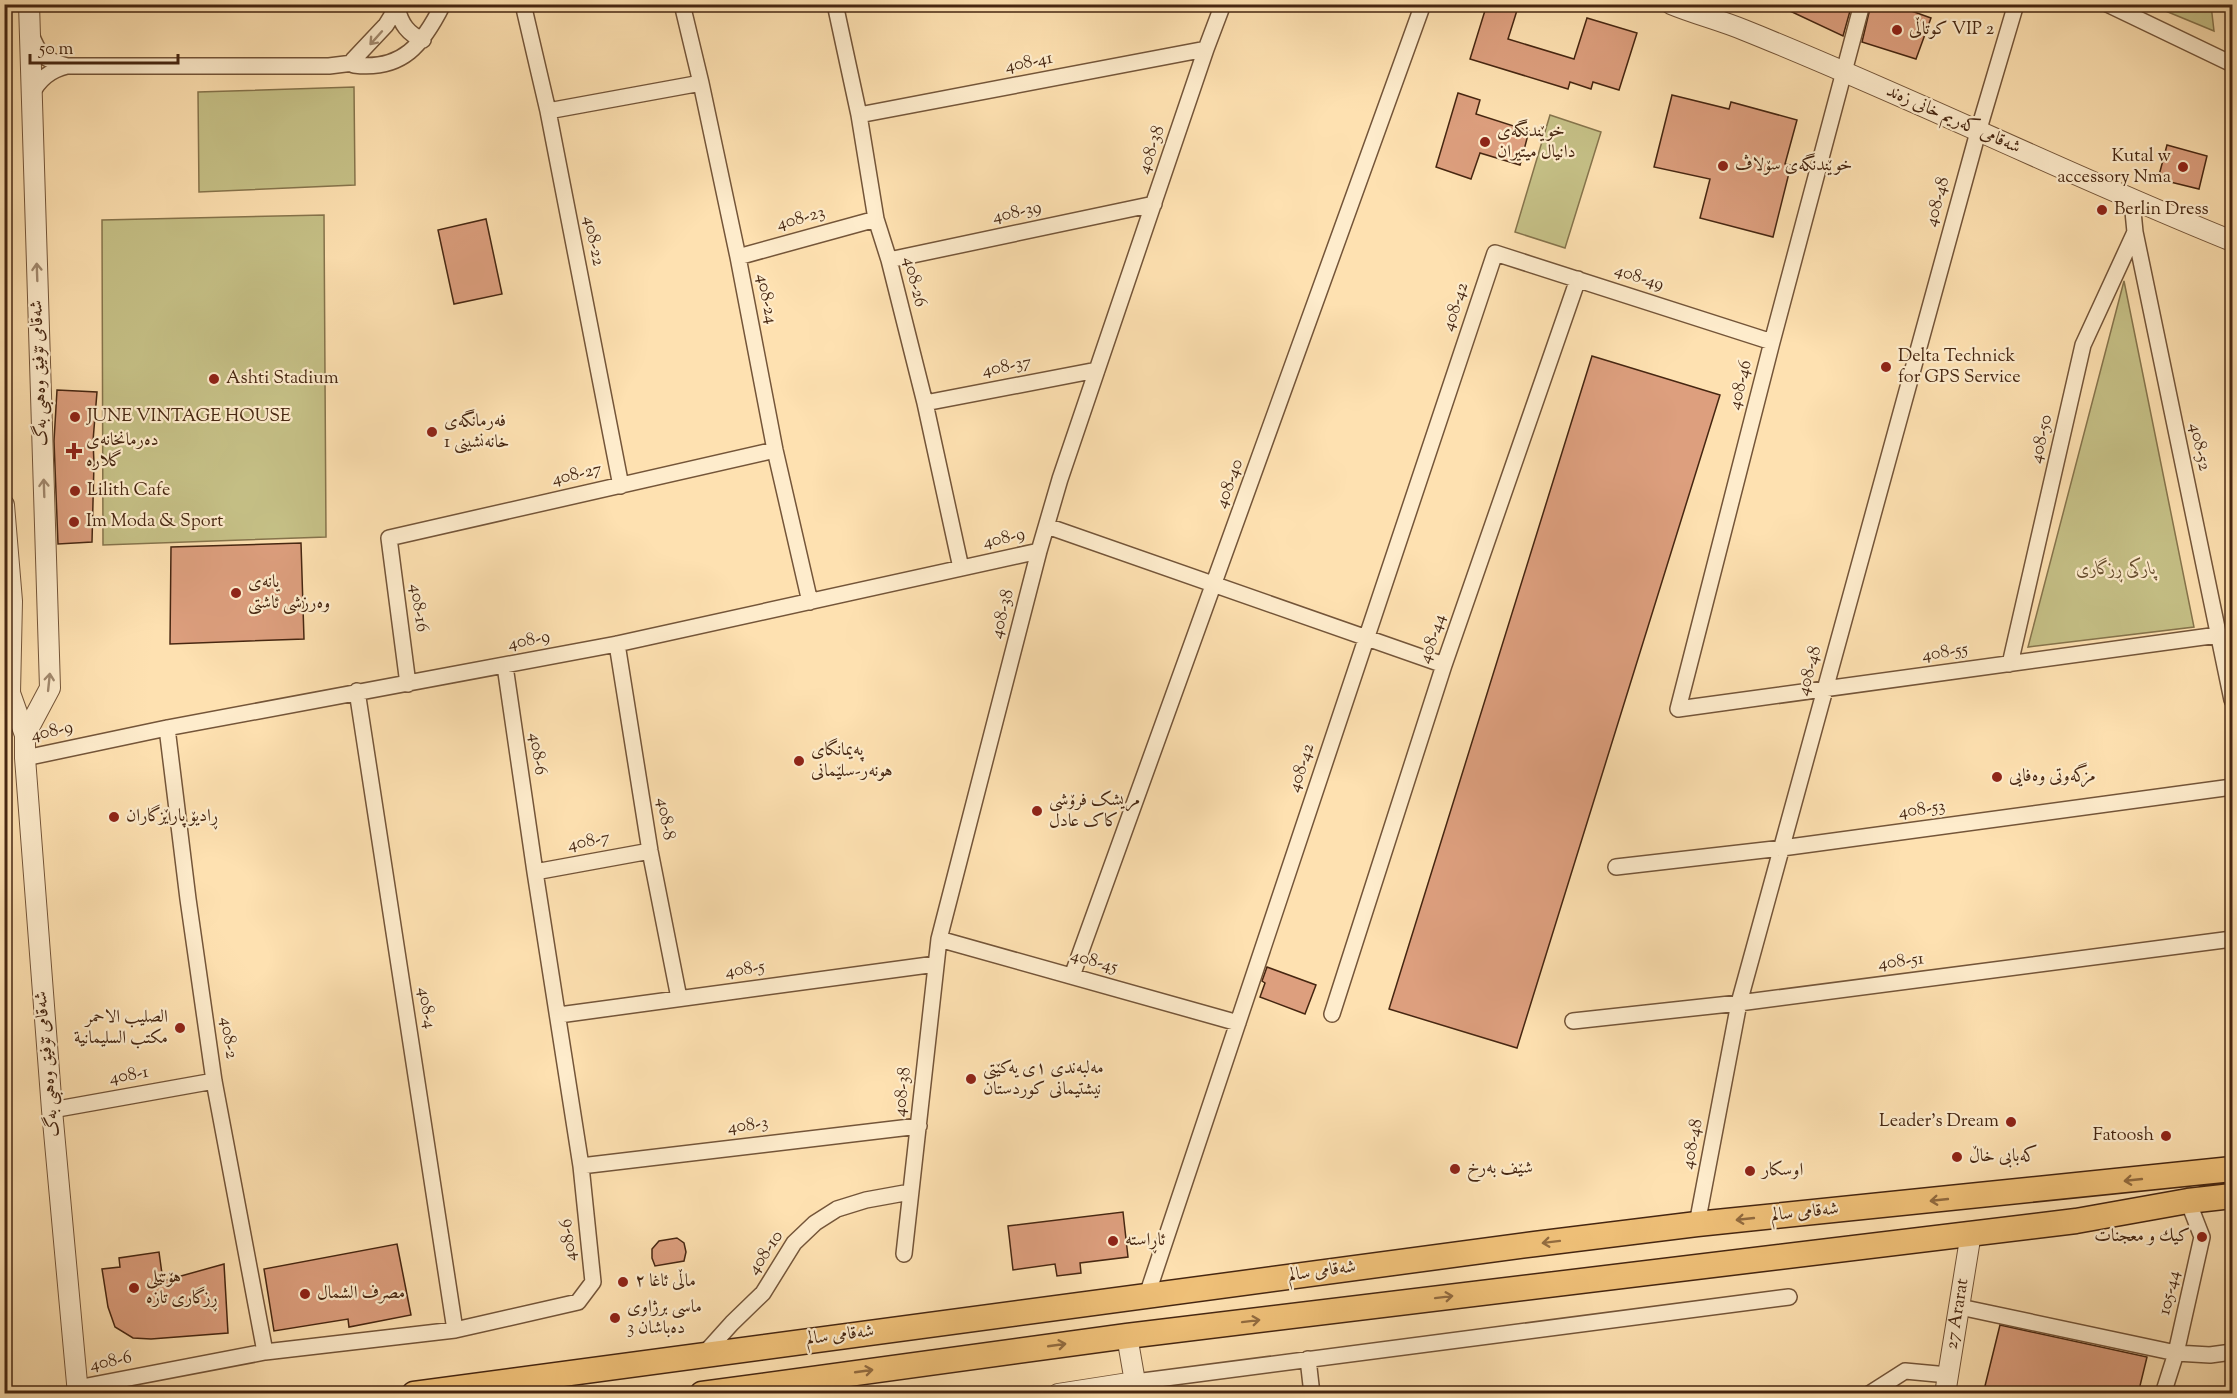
<svg xmlns="http://www.w3.org/2000/svg" width="2237" height="1398" font-family="'Sorts Mill Goudy',Amiri,serif">
<style>
.green{fill:#c6c187;stroke:#86744c;stroke-width:1.5}
.building{fill:#dd9f7e;stroke:#462611;stroke-width:1.5}
.lines{fill:none;stroke-linecap:round;stroke-linejoin:round}
.minor-casing{stroke:#745539;stroke-width:18}
.tertiary-casing{stroke:#745539;stroke-width:22}
.primary-casing{stroke:#462611;stroke-width:27}
.minor{stroke:#feeccc;stroke-width:15}
.tertiary{stroke:#feeccc;stroke-width:20}
.primary{stroke:#efc078;stroke-width:24}
.oneway{stroke:#a2896e}
.oneway2{stroke:#926b3f}
.poi-dot{fill:#8f2418;stroke:#feeccc;stroke-width:2}
.labels{text-anchor:middle;dominant-baseline:central;stroke-width:4.5;stroke-linejoin:round;paint-order:stroke}
.poi-label{font-size:18px;fill:#462611;stroke:#feeccc;text-anchor:start}
.street-label{font-size:18px;fill:#462611;stroke:#feeccc}
.park-label{font-size:18px;font-style:italic;fill:#664d2e;stroke:#feeccc}
</style>
<rect width="100%" height="100%" fill="#fee1b1"/>
<filter id="stains"><feTurbulence type="fractalNoise" baseFrequency=".00333" numOctaves="4"/><feColorMatrix values="0 0 0 0 .2 0 0 0 0 .09 0 0 0 0 .02 0 0 0 .5 -.17"/></filter>
<radialGradient id="worn" r=".72"><stop offset=".6" stop-color="#630" stop-opacity="0"/><stop offset="1" stop-color="#630" stop-opacity=".3"/></radialGradient>
<path class="green" d="M2151 5H2211L2214 31Z
M354 87 355 185 199 192 198 92Z
M1550 115 1601 132 1565 248 1515 232Z
M324 215 326 537 103 545 102 220Z
M2124 281 2194 627 2028 647Z"/>
<path class="building" d="M1487 4H1519L1508 39 1574 59 1587 18 1637 33 1619 90 1593 82 1591 89 1570 82 1568 89 1470 59Z
M1775 4H1852L1843 36Z
M1871 4H1892L1931 18 1916 59 1862 42Z
M1458 93 1480 100 1476 114 1529 131 1520 165 1480 153 1471 179 1436 167Z
M1672 95 1729 109 1731 102 1797 120 1785 164 1791 165 1773 237 1700 218 1710 179 1654 167Z
M2167 145 2207 156 2199 189 2158 179Z
M486 219 502 294 454 304 438 230Z
M1592 356 1720 395 1517 1048 1389 1009Z
M57 390 97 392 93 441 94 463 92 542 58 544 54 441Z
M301 543 304 639 170 644 171 547Z
M1267 967 1316 985 1305 1014 1260 997 1265 983 1262 981Z
M1123 1212 1128 1257 1080 1263 1081 1273 1057 1276 1055 1264 1013 1270 1008 1226Z
M677 1238 684 1243 686 1252 684 1261 655 1266 652 1258V1249L659 1241Z
M397 1244 411 1315 349 1327 348 1319 274 1331 264 1269Z
M159 1252 163 1281 224 1264 228 1333 151 1339 133 1338 115 1327 108 1307 102 1269 120 1267 119 1258Z
M2000 1325 2147 1357 2138 1394H1983Z"/>
<g class="lines">
<g class="minor-casing">
<path id="minor" d="M399 4 386 25 353 60 354 65C403 71 423 44 443 4
M523 4 548 111 621 486
M682 4 701 83 738 257 775 450 810 602
M835 4 859 115 876 219 889 260 925 403 961 568
M1862 4 1772 342 1678 709 2218 635
M2107 4 2232 64
M397 8C401 24 408 34 423 40
M31 34C39 56 45 60 67 66
M31 95C39 79 50 70 67 66H329L353 63
M548 111 701 83
M859 115 1206 49
M2132 201 2135 232 2232 700
M738 257 876 219
M889 260 1154 204
M925 403 1097 370
M1047 526 1444 665
M617 644 650 851 679 998
M2010 664 2083 345 2135 232
M408 684 389 538 775 450
M357 691 455 1330
M167 728 188 899 214 1081 265 1352
M25 758 167 728 617 644 1039 551
M1616 867 1782 848 2232 787
M535 872 650 851
M939 939 1238 1023
M1072 976 1423 4
M1332 1014 1444 665 1578 279
M559 1015 936 964
M1573 1021 1739 1003 2232 939
M52 1110 214 1081
M581 1166 919 1126
M1697 1224 1739 1003 1978 132 2016 4
M904 1254 939 939 1039 551 1060 479 1206 49 1223 4
M1147 1295 1495 253 1772 342
M1960 1307 2176 1353 2210 1355 2232 1352
M705 1353 732 1323 763 1293 794 1243 815 1223 837 1209 866 1200 910 1192
M1308 1359 1312 1394
M1135 1382 1789 1297
M77 1388 265 1352 455 1330 578 1302 593 1282 581 1166 535 872 505 666
M1869 1394 1905 1371 1948 1375
M2163 1394 2176 1353 2202 1237 2188 1201"/>
</g>
<g class="tertiary-casing">
<g id="tertiary">
<path d="M1671 4C1695 14 1720 20 1744 30 1909 96 2068 175 2232 241"/>
<path d="M4 505 12 601 10 693 25 735V758L52 1110 78 1394"/>
<path d="M25 735 50 688 29 4"/>
<path d="M1058 1394 1135 1382 1127 1336"/>
<path id="s1" d="M1945 1394 1971 1233"/>
</g>
</g>
<g class="primary-casing">
<path id="primary" d="M414 1394 1535 1244 1697 1224 2232 1169
M702 1394 1127 1336 2076 1221 2188 1201 2232 1196"/>
</g>
<use href="#minor" class="minor"/>
<use href="#tertiary" class="tertiary"/>
<use href="#primary" class="primary"/>
</g>
<defs><path id="oneway-shaft" d="M-6 0H5M1.5-3L5.5 0L1.5 3" fill="none" stroke-width="1.6" stroke-linecap="round" stroke-linejoin="round" transform="scale(1.5)"/></defs>
<g class="oneway">
<use href="#oneway-shaft" transform="translate(376 38) rotate(132)"/>
<use href="#oneway-shaft" transform="translate(37 272) rotate(-92)"/>
<use href="#oneway-shaft" transform="translate(44 488) rotate(-92)"/>
<use href="#oneway-shaft" transform="translate(49 682) rotate(-84)"/>
</g>
<g class="oneway2">
<use href="#oneway-shaft" transform="translate(2133 1180) rotate(174)"/>
<use href="#oneway-shaft" transform="translate(1939 1200) rotate(174)"/>
<use href="#oneway-shaft" transform="translate(1745 1219) rotate(174)"/>
<use href="#oneway-shaft" transform="translate(1551 1242) rotate(173)"/>
<use href="#oneway-shaft" transform="translate(1444 1297) rotate(-7)"/>
<use href="#oneway-shaft" transform="translate(1251 1321) rotate(-7)"/>
<use href="#oneway-shaft" transform="translate(1057 1345) rotate(-8)"/>
<use href="#oneway-shaft" transform="translate(864 1371) rotate(-8)"/>
</g>
<g class="poi-dot">
<circle cx="1897" cy="30" r="6"/>
<circle cx="1485" cy="142" r="6"/>
<circle cx="1723" cy="166" r="6"/>
<circle cx="2183" cy="167" r="6"/>
<circle cx="2102" cy="210" r="6"/>
<circle cx="1886" cy="367" r="6"/>
<circle cx="214" cy="379" r="6"/>
<circle cx="75" cy="417" r="6"/>
<circle cx="432" cy="432" r="6"/>
<path d="M71 442h6v6h6v6h-6v6h-6v-6h-6v-6h6z"/>
<circle cx="75" cy="491" r="6"/>
<circle cx="74" cy="522" r="6"/>
<circle cx="236" cy="593" r="6"/>
<circle cx="799" cy="761" r="6"/>
<circle cx="1997" cy="777" r="6"/>
<circle cx="1037" cy="811" r="6"/>
<circle cx="114" cy="817" r="6"/>
<circle cx="180" cy="1028" r="6"/>
<circle cx="971" cy="1079" r="6"/>
<circle cx="2011" cy="1122" r="6"/>
<circle cx="2166" cy="1136" r="6"/>
<circle cx="1957" cy="1157" r="6"/>
<circle cx="1455" cy="1169" r="6"/>
<circle cx="1750" cy="1171" r="6"/>
<circle cx="2202" cy="1237" r="6"/>
<circle cx="1113" cy="1241" r="6"/>
<circle cx="623" cy="1282" r="6"/>
<circle cx="134" cy="1288" r="6"/>
<circle cx="305" cy="1294" r="6"/>
<circle cx="615" cy="1318" r="6"/>
</g>
<g class="labels">
<g class="poi-label">
<text x="1909" y="30">کوتاڵی VIP 2</text>
<text x="1497" y="132">خوێندنگەی<tspan x="1497" dy="21">دانیال میتیران</tspan></text>
<text x="2171" y="157" text-anchor="end">Kutal w<tspan x="2171" dy="21">accessory Nma</tspan></text>
<text x="1735" y="166">خوێندنگەی سۆلاڤ</text>
<text x="2114" y="210">Berlin Dress</text>
<text x="1898" y="357">Delta Technick<tspan x="1898" dy="21">for GPS Service</tspan></text>
<text x="226" y="379">Ashti Stadium</text>
<text x="87" y="417">JUNE VINTAGE HOUSE</text>
<text x="444" y="422">فەرمانگەی<tspan x="444" dy="21">خانەنشینی 1</tspan></text>
<text x="86" y="441">دەرمانخانەی<tspan x="86" dy="21">گلارە</tspan></text>
<text x="87" y="491">Lilith Cafe</text>
<text x="86" y="522">Im Moda &amp; Sport</text>
<text x="248" y="583">یانەی<tspan x="248" dy="21">وەرزشی ئاشتی</tspan></text>
<text x="811" y="751">پەیمانگای<tspan x="811" dy="21">هونەر-سلێمانی</tspan></text>
<text x="2009" y="777">مزگەوتی وەفایی</text>
<text x="1049" y="801">مریشک فرۆشی<tspan x="1049" dy="21">کاک عادل</tspan></text>
<text x="126" y="817">ڕادیۆ پارێزگاران</text>
<text x="168" y="1018" text-anchor="end">الصليب الاحمر<tspan x="168" dy="21">مكتب السليمانية</tspan></text>
<text x="983" y="1069">مەلبەندی ١ی یەکێتی<tspan x="983" dy="21">نیشتیمانی کوردستان</tspan></text>
<text x="1999" y="1122" text-anchor="end">Leader's Dream</text>
<text x="2154" y="1136" text-anchor="end">Fatoosh</text>
<text x="1969" y="1157">کەبابی خاڵ</text>
<text x="1467" y="1169">شێف بەرخ</text>
<text x="1762" y="1171">اوسكار</text>
<text x="2190" y="1237" text-anchor="end">كيك و معجنات</text>
<text x="1125" y="1241">ئاڕاستە</text>
<text x="146" y="1278">هۆتێلی<tspan x="146" dy="21">ڕزگاری تازە</tspan></text>
<text x="635" y="1282">ماڵی ئاغا ۲</text>
<text x="317" y="1294">مصرف الشمال</text>
<text x="627" y="1308">ماسی برژاوی<tspan x="627" dy="21">دەباشان 3</tspan></text>
</g>
<g class="street-label">
<text transform="translate(1029 63) rotate(-11)">408-41</text>
<text transform="translate(1953 120) rotate(24)">شەقامی کەریم خانی زەند</text>
<text transform="translate(1152 150) rotate(-71)">408-38</text>
<text transform="translate(1938 202) rotate(-75)">408-48</text>
<text transform="translate(1017 213) rotate(-12)">408-39</text>
<text transform="translate(801 219) rotate(-15)">408-23</text>
<text transform="translate(593 241) rotate(79)">408-22</text>
<text transform="translate(1639 278) rotate(18)">408-49</text>
<text transform="translate(914 282) rotate(76)">408-26</text>
<text transform="translate(766 299) rotate(79)">408-24</text>
<text transform="translate(1456 307) rotate(-72)">408-42</text>
<text transform="translate(1007 367) rotate(-11)">408-37</text>
<text transform="translate(40 373) rotate(-92)">شەقامی تۆفیق وەهبی بەگ</text>
<text transform="translate(1741 385) rotate(-76)">408-46</text>
<text transform="translate(2042 439) rotate(-77)">408-50</text>
<text transform="translate(2199 447) rotate(78)">408-52</text>
<text transform="translate(577 475) rotate(-13)">408-27</text>
<text transform="translate(1230 484) rotate(-70)">408-40</text>
<text transform="translate(1004 539) rotate(-12)">408-9</text>
<text transform="translate(418 608) rotate(82)">408-16</text>
<text transform="translate(1003 614) rotate(-76)">408-38</text>
<text transform="translate(1433 639) rotate(-71)">408-44</text>
<text transform="translate(529 641) rotate(-11)">408-9</text>
<text transform="translate(1945 653) rotate(-8)">408-55</text>
<text transform="translate(1810 671) rotate(-75)">408-48</text>
<text transform="translate(52 732) rotate(-12)">408-9</text>
<text transform="translate(537 754) rotate(82)">408-6</text>
<text transform="translate(1302 768) rotate(-72)">408-42</text>
<text transform="translate(1922 810) rotate(-8)">408-53</text>
<text transform="translate(665 819) rotate(81)">408-8</text>
<text transform="translate(589 842) rotate(-11)">408-7</text>
<text transform="translate(1094 962) rotate(16)">408-45</text>
<text transform="translate(1901 962) rotate(-7)">408-51</text>
<text transform="translate(745 970) rotate(-8)">408-5</text>
<text transform="translate(426 1008) rotate(81)">408-4</text>
<text transform="translate(228 1038) rotate(82)">408-2</text>
<text transform="translate(48 1064) rotate(-95)">شەقامی تۆفیق وەهبی بەگ</text>
<text transform="translate(129 1076) rotate(-10)">408-1</text>
<text transform="translate(903 1092) rotate(-84)">408-38</text>
<text transform="translate(748 1126) rotate(-7)">408-3</text>
<text transform="translate(1693 1144) rotate(-79)">408-48</text>
<text transform="translate(1805 1213) rotate(-6)">شەقامی سالم</text>
<text transform="translate(569 1240) rotate(-96)">408-6</text>
<text transform="translate(766 1253) rotate(-56)">408-10</text>
<text transform="translate(1322 1272) rotate(-8)">شەقامی سالم</text>
<text transform="translate(2170 1293) rotate(-77)">105-44</text>
<text stroke="none"><textPath href="#s1" startOffset="81">27 Ararat</textPath></text>
<text transform="translate(840 1336) rotate(-7)">شەقامی سالم</text>
<text transform="translate(111 1362) rotate(-11)">408-6</text>
</g>
<g class="park-label">
<text x="2116" y="570">پارکی ڕزگاری</text>
</g>
</g>
<rect width="2237" height="1398" fill="none" stroke="#fee1b1" stroke-width="24"/>
<rect x="6" y="6" width="2225" height="1386" fill="none" stroke="#462611" stroke-width="3"/>
<rect x="12" y="12" width="2213" height="1374" fill="none" stroke="#462611" stroke-width="1.5"/>
<path d="M30 54v9h148v-9" fill="none" stroke="#462611" stroke-width="3"/>
<text x="39" y="54" font-size="18" fill="#462611" stroke="#feeccc" stroke-width="4.5" paint-order="stroke">50 m</text>
<rect width="100%" height="100%" filter="url(#stains)"/>
<rect width="100%" height="100%" fill="url(#worn)"/>
</svg>
